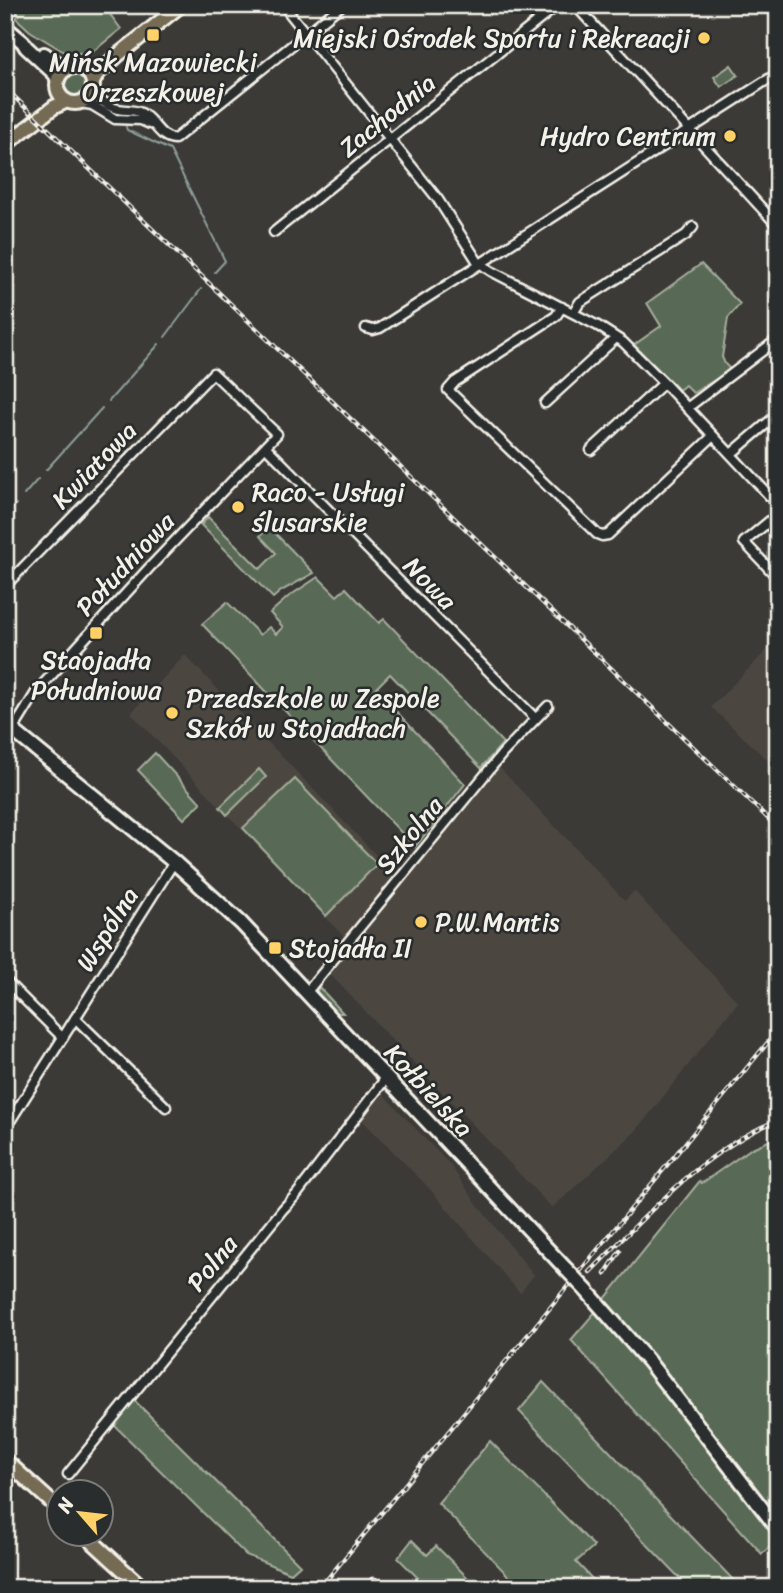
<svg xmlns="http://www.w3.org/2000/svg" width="783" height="1593" font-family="Sriracha,sans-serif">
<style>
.built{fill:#4b4640}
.green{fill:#586a54;stroke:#a6ae9e;stroke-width:2}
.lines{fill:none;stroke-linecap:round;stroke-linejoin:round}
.stream{stroke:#8d9e9b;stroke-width:2}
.street-casing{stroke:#f4f1e8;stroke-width:13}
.secondary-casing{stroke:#f4f1e8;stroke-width:18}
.primary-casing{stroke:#f4f1e8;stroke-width:18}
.street{stroke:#2a2d2e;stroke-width:8}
.secondary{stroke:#2a2d2e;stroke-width:12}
.primary{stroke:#746b52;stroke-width:12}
.rail-casing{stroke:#f4f1e8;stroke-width:4.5}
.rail{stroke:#2a2d2e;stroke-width:2;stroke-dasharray:5;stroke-linecap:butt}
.secondary-bridge-casing{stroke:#f4f1e8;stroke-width:18;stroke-linecap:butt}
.secondary-bridge{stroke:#2a2d2e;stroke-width:12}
.poi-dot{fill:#ffd166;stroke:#2a2d2e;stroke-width:2.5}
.labels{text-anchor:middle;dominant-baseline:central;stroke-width:5;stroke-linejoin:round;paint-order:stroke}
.poi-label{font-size:26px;fill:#f4f1e8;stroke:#2a2d2e;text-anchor:start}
.street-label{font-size:26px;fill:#f4f1e8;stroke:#2a2d2e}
</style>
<rect width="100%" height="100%" fill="#3c3a37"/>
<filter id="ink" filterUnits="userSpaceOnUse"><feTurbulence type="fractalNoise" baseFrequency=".0143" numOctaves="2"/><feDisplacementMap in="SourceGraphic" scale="14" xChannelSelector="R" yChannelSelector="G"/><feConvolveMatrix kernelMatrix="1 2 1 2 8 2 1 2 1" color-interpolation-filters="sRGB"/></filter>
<g filter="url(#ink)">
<path class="built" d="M778 639V770L711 707Z
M185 655 396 876 345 938 131 713Z
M498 766 625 901 634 891 738 1002 636 1131 552 1208 328 972Z
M380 1093H382L450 1165 479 1207 534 1275 520 1293 428 1187 361 1119Z"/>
<path class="green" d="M10 5H103L121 29 91 53H66L30 31 16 18 19 15Z
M731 65 738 75 721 87 714 77Z
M61 85a14 14 0 1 1 28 0a14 14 0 1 1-28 0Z
M701 264 740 304 728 318 722 357 725 364 729 368 728 372 693 393 685 385 679 390 634 345 661 326 647 303Z
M208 517 260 569 276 553 260 536 269 527 314 573 281 591 273 598 201 525Z
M318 577 337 596 346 588 379 623 384 619 503 743 481 768 390 674 375 689 465 784 415 847 202 624 227 602 260 635 269 627 276 634 283 627 270 613 288 597Z
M155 753 201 803 184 819 138 770Z
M259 769 266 777 227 815 220 807Z
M295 779 377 864 326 916 243 828Z
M319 987 343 1013H333L319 997 317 991Z
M778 1137V1518L723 1447 604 1300 699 1182 702 1183 752 1148Z
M596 1311 629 1348 778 1539 762 1554 571 1340Z
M543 1382 741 1588H689L519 1411Z
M134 1400 300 1565 291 1573 246 1555 113 1424Z
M490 1441 594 1546 576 1562 601 1588H520L438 1503Z
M412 1540 427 1555 436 1546 478 1588H428L398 1558Z"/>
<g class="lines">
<path class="stream" d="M126 127 127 130 170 150 225 261 215 272
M165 337 201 289
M109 401 159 344
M46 470 102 408
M24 495 38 479
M5 516 16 504"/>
<g class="street-casing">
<path id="street" d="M283 5 437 198 478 262 491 271 598 326 623 342 664 383 778 505
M575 5 778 226
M93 88C98 98 107 107 118 109 126 111 133 109 141 113 154 119 158 138 175 139L342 5
M81 103 92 105 115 119 141 120 150 124
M274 232 558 5
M562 307 556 316 455 382 448 390 597 534 602 536 608 535 713 436
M573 313 580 302 686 235 693 227
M366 328 373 330 380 328 778 73
M545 403 616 338
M687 408 778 339
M266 447 535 718
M591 450 664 383
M731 454 778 414
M778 514 744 542 778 578
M5 586 213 373 277 434 149 568 37 691 13 730
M5 980 63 1038
M306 993 503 753 548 706
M75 1018 166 1107
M5 1129 174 862
M68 1474 283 1209 297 1194 386 1078
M374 1583 379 1588
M773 1588 778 1582"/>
</g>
<g class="secondary-casing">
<path id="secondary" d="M5 27 23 42 26 47 55 74 58 80
M44 54 66 69
M5 724 174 862 241 923 566 1269
M586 1290 648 1361 778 1529"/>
</g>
<g class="primary-casing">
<path id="primary" d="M57 85a18 18 0 1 1 36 0a18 18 0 1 1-36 0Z
M93 82 98 73 118 55 181 5
M5 145 54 107 67 101
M5 1460 60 1510
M84 1534 143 1588"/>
</g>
<use href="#street" class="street"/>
<use href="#secondary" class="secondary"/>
<use href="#primary" class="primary"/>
<g class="rail-casing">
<path id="rail" d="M5 88 778 828
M590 1272C646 1216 703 1150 778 1120
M605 1274 620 1251
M320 1588 778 1030"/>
</g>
<use href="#rail" class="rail"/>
<g class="secondary-bridge-casing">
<path id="secondary-bridge" d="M566 1269 586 1290"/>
</g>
<use href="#secondary-bridge" class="secondary-bridge"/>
</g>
</g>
<g class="poi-dot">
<rect x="146" y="28" width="14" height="14" rx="3.5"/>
<circle cx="704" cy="38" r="7"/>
<circle cx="730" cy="136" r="7"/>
<circle cx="238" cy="507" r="7"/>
<rect x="89" y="626" width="14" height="14" rx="3.5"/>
<circle cx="172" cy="713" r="7"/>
<circle cx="421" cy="922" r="7"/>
<rect x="268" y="941" width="14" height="14" rx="3.5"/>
</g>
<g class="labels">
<g class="poi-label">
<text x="690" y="38" text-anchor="end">Miejski Ośrodek Sportu i Rekreacji</text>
<text x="153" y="62" text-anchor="middle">Mińsk Mazowiecki<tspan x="153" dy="30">Orzeszkowej</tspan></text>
<text x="716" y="136" text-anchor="end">Hydro Centrum</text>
<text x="252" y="492">Raco - Usługi<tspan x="252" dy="30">ślusarskie</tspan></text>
<text x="96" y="660" text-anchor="middle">Staojadła<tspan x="96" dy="30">Południowa</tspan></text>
<text x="186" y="698">Przedszkole w Zespole<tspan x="186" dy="30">Szkół w Stojadłach</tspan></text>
<text x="435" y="922">P.W.Mantis</text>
<text x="289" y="948">Stojadła II</text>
</g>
<g class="street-label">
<text transform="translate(387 115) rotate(-39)">Zachodnia</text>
<text transform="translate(94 465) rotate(-46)">Kwiatowa</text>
<text transform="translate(125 564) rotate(-47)">Południowa</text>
<text transform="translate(430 583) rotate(45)">Nowa</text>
<text transform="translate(409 835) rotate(-51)">Szkolna</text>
<text transform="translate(107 929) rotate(-58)">Wspólna</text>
<text transform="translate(429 1090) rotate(47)">Kołbielska</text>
<text transform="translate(212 1263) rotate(-51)">Polna</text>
</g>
</g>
<rect width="783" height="1593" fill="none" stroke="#2a2d2e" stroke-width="28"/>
<rect x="14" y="14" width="755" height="1565" fill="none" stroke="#f4f1e8" stroke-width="2.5" filter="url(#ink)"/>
<g transform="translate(80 1513) rotate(298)"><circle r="33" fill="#2a2d2e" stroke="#7b7b78" stroke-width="2"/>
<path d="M0-5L12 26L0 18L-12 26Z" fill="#ffd166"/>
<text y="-10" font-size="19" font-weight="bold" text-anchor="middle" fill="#f4f1e8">N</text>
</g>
</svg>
